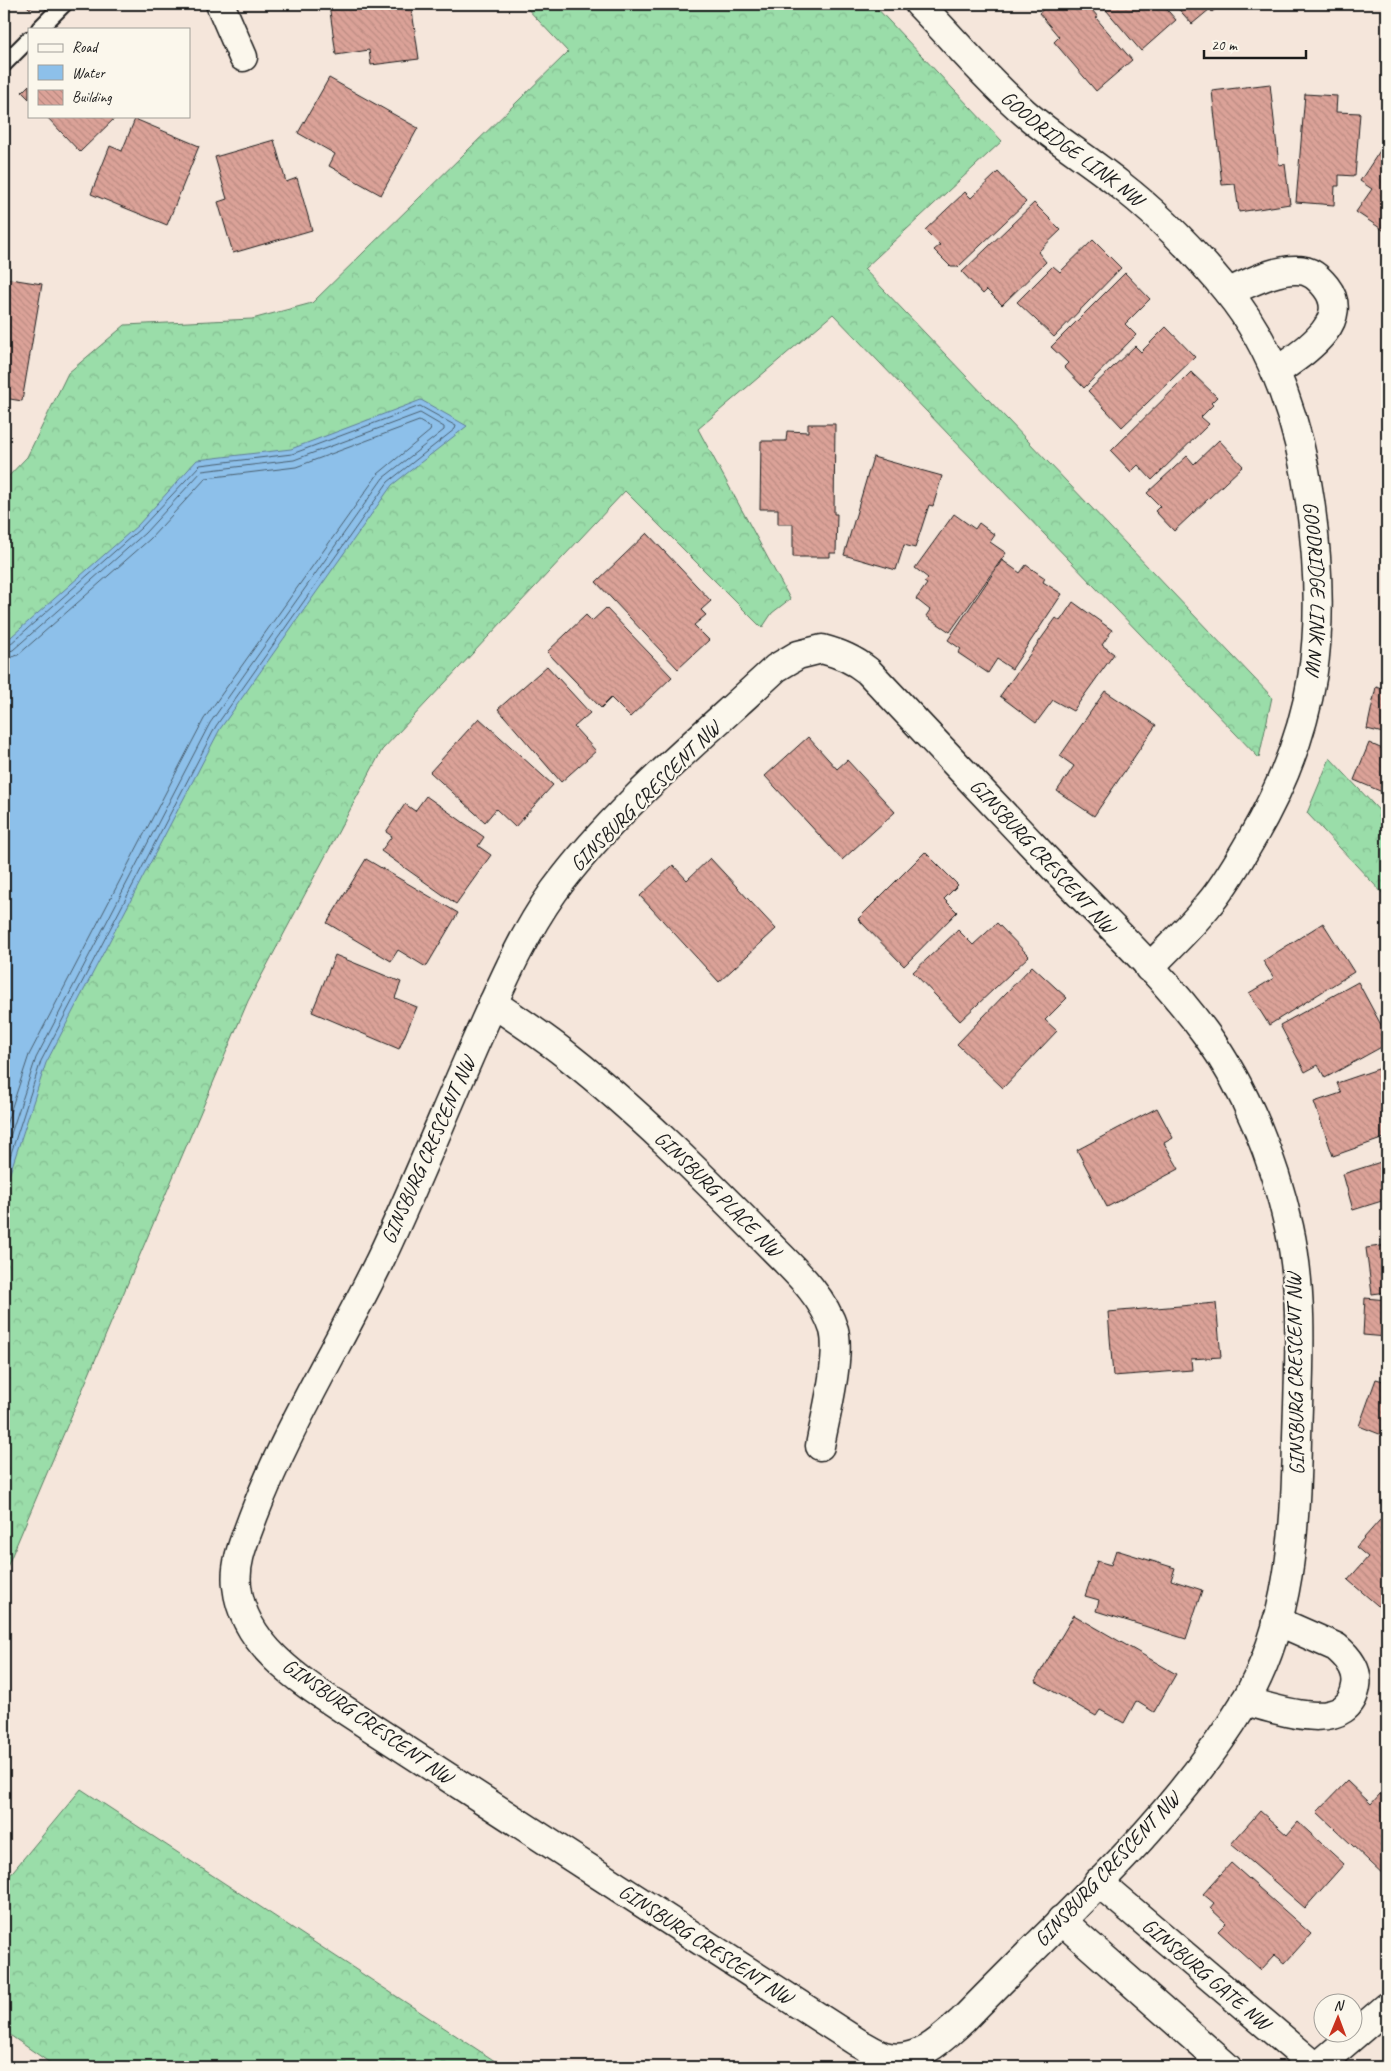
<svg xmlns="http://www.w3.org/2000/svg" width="1391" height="2071" font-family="Caveat,sans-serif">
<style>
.forest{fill:url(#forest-crowns);stroke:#5b7c62}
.water{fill:#8dc0ea;stroke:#607e98}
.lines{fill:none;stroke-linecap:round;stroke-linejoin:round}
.shore{stroke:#495e6e;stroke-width:1}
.building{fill:url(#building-back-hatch);stroke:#1c1c1c}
.service-casing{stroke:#1c1c1c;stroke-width:19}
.minor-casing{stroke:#1c1c1c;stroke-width:31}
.tertiary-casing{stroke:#1c1c1c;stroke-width:31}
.service{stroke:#fbf7ec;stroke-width:15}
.minor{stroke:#fbf7ec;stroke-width:28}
.tertiary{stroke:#fbf7ec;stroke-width:28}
.labels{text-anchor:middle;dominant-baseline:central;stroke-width:4.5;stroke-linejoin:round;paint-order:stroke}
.street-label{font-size:21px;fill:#1c1c1c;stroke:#fbf7ec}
</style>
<defs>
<pattern id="forest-crowns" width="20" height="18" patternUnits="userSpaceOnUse" patternTransform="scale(1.25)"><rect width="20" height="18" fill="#9adda9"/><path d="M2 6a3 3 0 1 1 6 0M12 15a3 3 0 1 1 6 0" fill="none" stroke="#84bd91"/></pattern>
<pattern id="building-back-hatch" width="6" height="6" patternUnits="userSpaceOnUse" patternTransform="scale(1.25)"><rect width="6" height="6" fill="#dba298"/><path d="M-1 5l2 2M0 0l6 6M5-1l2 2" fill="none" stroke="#bb8b82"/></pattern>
</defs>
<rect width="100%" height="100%" fill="#f5e6db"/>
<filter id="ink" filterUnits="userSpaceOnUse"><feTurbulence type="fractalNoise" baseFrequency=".02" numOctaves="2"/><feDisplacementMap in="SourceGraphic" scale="10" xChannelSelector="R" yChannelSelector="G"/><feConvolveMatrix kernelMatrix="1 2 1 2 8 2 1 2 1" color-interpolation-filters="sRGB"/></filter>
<g filter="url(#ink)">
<path class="forest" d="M523 4H602L605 7 610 4H873L1002 141 864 269 1272 697 1259 758 833 314 698 429 790 599 772 613 762 628 625 491 382 750 248 1001 4 1574V481L27 457 68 373 125 325 252 319 312 303 568 52Z
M1330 758 1387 819V898L1307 813Z
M81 1789 504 2067H56L4 2031V1882Z"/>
<path class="water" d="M421 400 467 426 392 485 220 729 46 1063 4 1191V643L138 525 197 460 291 449Z"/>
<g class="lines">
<path class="shore" d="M4 647 9 645 141 528 200 465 292 454 420 406 456 426 455 429 388 482 216 726 41 1061 4 1175
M4 653 13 650 145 533 202 471 294 460 420 413 444 427V430L383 478 210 723 36 1058 4 1155
M4 660 18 655 150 539 206 478 296 467 419 421 431 428 430 431 378 474 204 719 29 1055 4 1131"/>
</g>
<path class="building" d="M25 4H36L30 9Z
M329 4H411L419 59 371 65 369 50 336 55Z
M1050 4H1087L1098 17 1096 18 1132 60 1096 91 1054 42 1059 37 1039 13Z
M1101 4H1162L1176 20 1141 51Z
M1174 4H1221L1212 12 1210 9 1192 24Z
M329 78 418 128 381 195 329 166 335 154 298 133Z
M1270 84 1279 165 1285 164 1290 204 1239 212 1235 184 1222 185 1212 91Z
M29 85V99L22 92Z
M1305 94 1337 96 1336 112 1360 113 1355 176 1339 175V186H1335L1334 205 1296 202Z
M46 116H117L80 152Z
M135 119 199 146 167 225 91 194 110 146 122 151Z
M274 140 286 182 297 178 312 230 233 253 218 202 227 199 215 157Z
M1387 140V230L1386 232 1356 212 1372 189 1360 181Z
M998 172 1026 202 958 267H951L934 250 940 245 925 230 965 192 971 198Z
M1034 203 1061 230 1038 252 1046 262 1002 305 987 290 983 294 962 272Z
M1093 240 1121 268 1054 337 1017 302 1053 266 1060 272Z
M1125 273 1150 299 1125 324 1136 335 1084 388 1064 367 1068 363 1051 347Z
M4 278 42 284 22 401 4 398Z
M1166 327 1195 357 1122 427 1088 391 1135 346 1141 352Z
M1191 372 1217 397 1211 403 1213 405 1201 417 1209 424 1152 480 1138 465 1131 472 1111 451Z
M808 424H835L834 514H837L836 553H830V557H793V524H778V509H760L761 441H786L787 431 808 432Z
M1385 425H1387V460H1384Z
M1219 440 1243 466 1174 531 1155 511 1160 506 1147 493 1187 456 1194 464Z
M873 457 942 476 933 506 929 505 915 548 904 545 896 570 844 555Z
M954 514 975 529 979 523 995 535 990 542 1006 553 950 632 926 616 930 610 916 599 927 584 924 582 928 578 915 568Z
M647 533 711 601 701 610 706 615 694 625 709 640 678 669 596 582Z
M1002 560 1020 573 1026 565 1045 578 1043 582 1062 594 1012 669 997 659 988 673 958 653 961 649 948 640Z
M1073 602 1112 630 1102 645 1114 654 1073 711 1053 700 1036 723 1000 696 1056 618 1060 621Z
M606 608 672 677 630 717 611 698 601 708 547 652 586 615 592 621Z
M547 666 590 713 574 727 596 751 561 782 498 709Z
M1376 687 1387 690V734L1367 729Z
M1105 691 1156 725 1094 816 1057 791 1074 766 1060 756Z
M479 718 553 785 515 827 496 809 485 822 430 772Z
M808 737 837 769 847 760 895 812 842 860 765 776Z
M1369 743 1387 751V794L1354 780Z
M426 796 484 837 478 846 491 855 456 904 381 851 392 836 386 832 405 804 415 811Z
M925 852 958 885 944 899 957 912 904 966 858 919Z
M710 858 776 929 719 982 640 896 673 865 687 880Z
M366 859 458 913 426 967 398 950 391 961 327 923Z
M997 923 1029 956 960 1021 913 972 958 930 973 945Z
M1323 923 1354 972 1269 1025 1249 993 1274 978 1263 961Z
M335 955 401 982 395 998 417 1007 399 1049 312 1012Z
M1032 966 1067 998 1045 1020 1057 1031 1003 1088 957 1044Z
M1358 982 1387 1036V1044L1325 1078 1318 1065 1305 1072 1280 1025Z
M1387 1066V1137L1333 1156 1314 1102 1341 1093 1337 1083Z
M1157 1108 1173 1138 1164 1143 1179 1169 1107 1207 1077 1150Z
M1387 1160V1207L1385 1200 1353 1210 1343 1174Z
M1387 1245V1292L1372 1294 1366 1248Z
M1365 1298 1387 1300V1337L1363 1335Z
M1216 1303 1221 1357 1191 1359 1192 1370 1113 1376 1108 1312Z
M1376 1379 1387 1382V1437L1359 1426Z
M1387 1512V1607L1384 1611 1348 1580 1368 1557 1356 1547Z
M1116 1550 1175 1568 1171 1580 1202 1590 1186 1639 1096 1611 1099 1600 1085 1596 1097 1561 1111 1565Z
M1074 1615 1176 1674 1154 1712 1136 1701 1124 1723 1100 1710 1096 1716 1035 1681Z
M1347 1781 1371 1804 1380 1794 1387 1801V1878L1317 1812Z
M1260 1811 1287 1835 1298 1822 1344 1864 1305 1908 1231 1844Z
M1231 1863 1311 1934 1285 1963 1275 1955 1261 1970 1218 1931 1226 1923 1210 1908 1214 1903 1203 1894Z"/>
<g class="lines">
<g class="service-casing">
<path id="service" d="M39 29 64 4
M4 64 29 39"/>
</g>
<g class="minor-casing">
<g id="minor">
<path d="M220 4 243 57"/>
<path id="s1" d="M919 4C954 40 987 80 1025 113 1055 139 1088 159 1119 184 1159 215 1195 252 1227 291 1275 349 1300 428 1310 501 1328 630 1318 726 1251 840 1238 862 1226 884 1209 904 1191 927 1169 947 1149 968"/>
<path d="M1228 292C1248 284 1275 269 1297 270 1310 270 1318 277 1326 287 1354 323 1299 355 1276 372"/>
<path d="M822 649C840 654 853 659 868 671 931 738 995 805 1058 872 1108 924 1163 975 1206 1034 1246 1089 1274 1160 1289 1227 1304 1295 1299 1367 1297 1437 1296 1526 1291 1626 1243 1705 1170 1825 1060 1919 963 2020 943 2038 920 2062 889 2057 879 2056 867 2047 857 2042L369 1726C318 1691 244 1654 237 1586 234 1562 245 1539 253 1517 287 1427 339 1345 381 1258 417 1182 448 1104 482 1028 503 981 524 933 554 891 616 807 700 739 776 668L798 655Z"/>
<path id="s2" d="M493 1003C519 1021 546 1038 570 1058 637 1111 698 1172 758 1233 785 1262 822 1291 834 1330 841 1357 825 1418 820 1446"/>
<path d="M1245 1701C1277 1709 1348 1737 1356 1686 1359 1670 1348 1657 1336 1647L1277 1621"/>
<path id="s3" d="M1098 1882 1316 2067"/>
<path d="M1061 1920 1227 2067"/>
</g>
</g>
<g class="tertiary-casing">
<path id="tertiary" d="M1317 2067 1387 2007"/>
</g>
<use href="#service" class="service"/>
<use href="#minor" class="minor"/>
<use href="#tertiary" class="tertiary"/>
</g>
</g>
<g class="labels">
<g class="street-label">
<text stroke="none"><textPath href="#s1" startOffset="211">GOODRIDGE LINK NW</textPath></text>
<text stroke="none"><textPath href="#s1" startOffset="738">GOODRIDGE LINK NW</textPath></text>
<text transform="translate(645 796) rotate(-45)">GINSBURG CRESCENT NW</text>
<text transform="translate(1043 856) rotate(47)">GINSBURG CRESCENT NW</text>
<text transform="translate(428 1150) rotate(-66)">GINSBURG CRESCENT NW</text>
<text stroke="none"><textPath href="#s2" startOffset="296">GINSBURG PLACE NW</textPath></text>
<text transform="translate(1295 1374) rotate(-91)">GINSBURG CRESCENT NW</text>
<text transform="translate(368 1721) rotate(35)">GINSBURG CRESCENT NW</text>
<text transform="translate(1107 1869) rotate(-47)">GINSBURG CRESCENT NW</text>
<text transform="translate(706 1944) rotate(33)">GINSBURG CRESCENT NW</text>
<text stroke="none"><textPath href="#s3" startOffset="142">GINSBURG GATE NW</textPath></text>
</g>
</g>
<rect width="1391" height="2071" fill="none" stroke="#fbf7ec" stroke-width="20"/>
<rect x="10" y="10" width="1371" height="2051" fill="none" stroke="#1c1c1c" stroke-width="2" filter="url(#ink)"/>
<rect x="28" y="28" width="162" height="90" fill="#fbf7ec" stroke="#a29f99"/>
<rect x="38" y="44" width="25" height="8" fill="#fbf7ec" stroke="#a29f99"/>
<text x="72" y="52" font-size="15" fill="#1c1c1c">Road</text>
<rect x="38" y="65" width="25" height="15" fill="#8dc0ea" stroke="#a29f99"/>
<text x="72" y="78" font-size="15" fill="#1c1c1c">Water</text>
<rect x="38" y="90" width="25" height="15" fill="url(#building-back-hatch)" stroke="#a29f99"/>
<text x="72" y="102" font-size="15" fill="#1c1c1c">Building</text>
<g transform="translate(1338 2018) rotate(1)"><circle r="24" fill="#fbf7ec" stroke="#a29f99"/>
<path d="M0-4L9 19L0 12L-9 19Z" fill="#c8321e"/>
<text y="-8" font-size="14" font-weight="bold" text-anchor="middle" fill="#1c1c1c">N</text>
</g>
<path d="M1204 50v8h102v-8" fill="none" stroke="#1c1c1c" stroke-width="2.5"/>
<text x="1211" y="50" font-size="15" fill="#1c1c1c" stroke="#fbf7ec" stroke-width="4" paint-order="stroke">20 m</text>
</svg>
